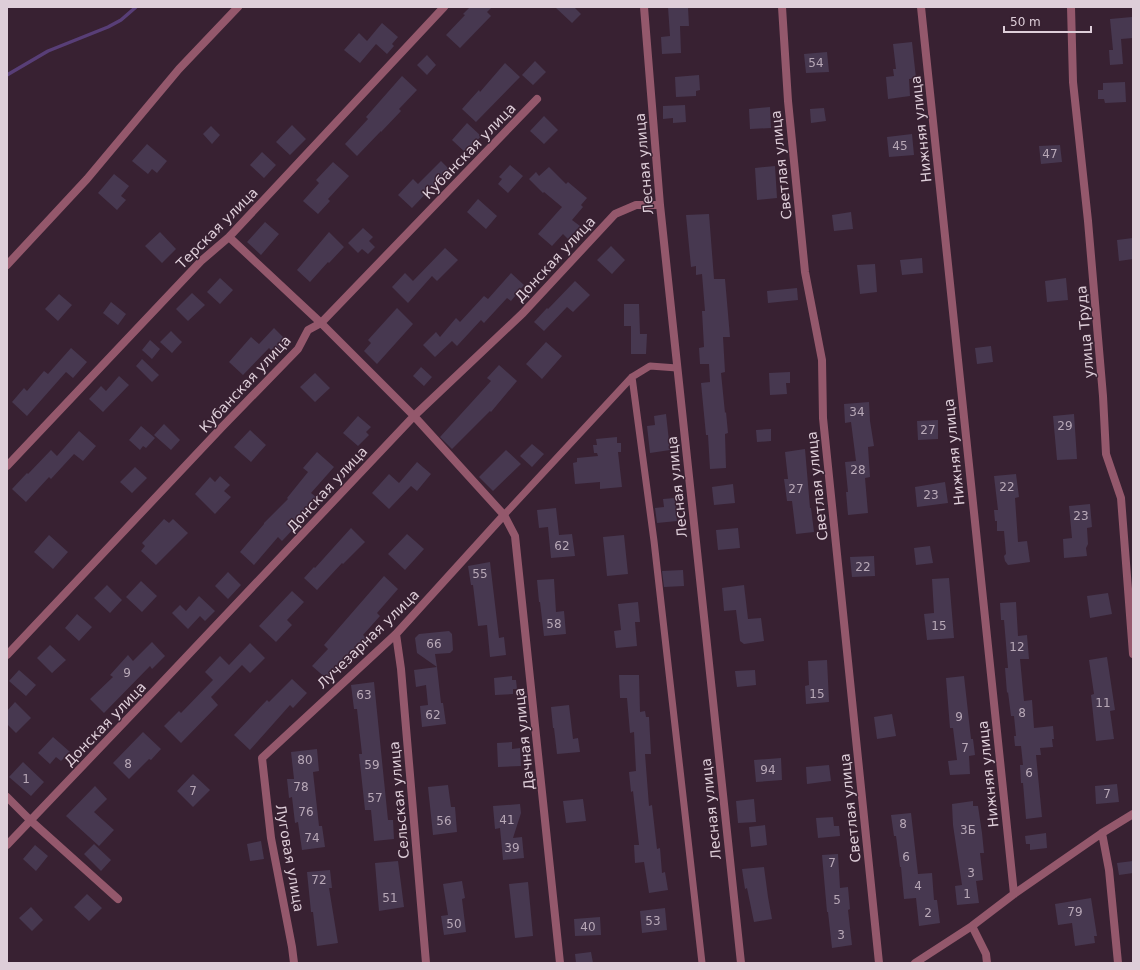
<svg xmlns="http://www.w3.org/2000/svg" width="1140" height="970" font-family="'DejaVu Sans',sans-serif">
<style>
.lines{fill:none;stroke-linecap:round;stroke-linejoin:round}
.stream{stroke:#583e77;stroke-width:3.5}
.building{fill:#473850}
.lane{stroke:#94586c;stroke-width:7}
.street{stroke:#94586c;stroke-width:8}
.labels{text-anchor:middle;stroke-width:3;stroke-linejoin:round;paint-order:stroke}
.number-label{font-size:12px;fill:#b8a8b7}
.street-label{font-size:14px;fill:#deced9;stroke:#382132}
</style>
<rect width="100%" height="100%" fill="#382132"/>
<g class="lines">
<path class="stream" d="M7,75L48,51L108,27L121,20L136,7"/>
</g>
<path class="building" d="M470,7H492L487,12L491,16L460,48L446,35L465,15L463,14Z
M555,7H574L581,14L572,23Z
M668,7H688L689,26H680L681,53L662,54L661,37L670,36Z
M1132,17L1133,38L1121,39L1123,64L1110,65L1109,50H1113L1110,19Z
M382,23L398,37L392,44L394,46L387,54L376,44L360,63L344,50L359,33L367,41Z
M912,42L916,78L909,79L910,96L888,99L886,77L894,76L893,69H896L893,44Z
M827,52L829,72L806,73L804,54Z
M427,55L436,65L427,75L417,65Z
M535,61L546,72L533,85L522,75Z
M505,63L520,77L476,122L462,109L479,90L480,92Z
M699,75L700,90L696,91V96L676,97L675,77Z
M402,76L417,90L399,109L401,111L381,132V131L357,156L345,144L368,119L366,117Z
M1125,82L1126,102L1105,103L1104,99H1098V90H1103V83Z
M685,105L686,122L673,123V118L663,119V106Z
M770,107L771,128L750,129L749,109Z
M824,108L826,121L811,123L810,109Z
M544,116L558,130L544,144L530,131Z
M467,123L481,136L466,153L452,140Z
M292,125L306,139L290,155L276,142Z
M211,126L220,135L212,144L203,134Z
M912,134L914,155L889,157L887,137Z
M147,144L167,161L157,173L152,169L148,174L132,161Z
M1060,145L1062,162L1041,164L1039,146Z
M262,152L276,165L264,178L250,165Z
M441,161L451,171L438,184L436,183L412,208L398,195L413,179L418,184Z
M333,162L349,176L328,199L330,201L318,214L303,201L319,183L316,180Z
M510,165L523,176L508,193L498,184L502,179L499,177Z
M775,166L777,198L757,200L755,168Z
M549,167L566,184L568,182L587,198L581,205L583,207L572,220L580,226L568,239L563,234L552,246L538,234L562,207L544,192L543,193L529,179L536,172L539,176Z
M114,174L129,186L121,196L126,200L117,210L98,193Z
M478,199L497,216L486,229L467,212Z
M851,212L853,229L834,231L832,215Z
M709,214L714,279H725L730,337H723L725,372L721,373L725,413L726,412L728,433L725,434L726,468L710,469L708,435H706L701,383L710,382L709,364H700L699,348L704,347L702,311H705L702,274L696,275V266L691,267L686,215Z
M265,222L279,234L261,255L247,242Z
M363,228L373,237L369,241L375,247L368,254L362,249L358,253L348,243Z
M160,232L176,249L162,263L145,246Z
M329,232L344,247L329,263L328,262L310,282L297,270Z
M1133,238V259L1119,261L1117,240Z
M611,246L625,260L612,274L597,260Z
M445,248L458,260L437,281L432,276L408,303L392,287L405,273L413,281Z
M922,258L923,273L902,275L900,260Z
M875,264L877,292L860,294L857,265Z
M511,273L524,285L511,301L507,298L484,323L481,320L457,346L452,341L435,357L423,345L436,332L440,337L456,318L460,322L484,296L488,299Z
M220,278L233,290L220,304L207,292Z
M1066,278L1068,300L1047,302L1045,281Z
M575,281L590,295L573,312L567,307L544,331L534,322L547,308L548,309Z
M797,288L798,300L768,303L767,291Z
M192,293L205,305L188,321L176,309Z
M59,294L72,305L58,321L45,309Z
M111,302L126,314L118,325L103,313Z
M624,304H639L640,334H647L646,354H631V326H624Z
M397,308L413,324L377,364L364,351L371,343L368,340Z
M274,328L288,342L276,355L269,348L243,375L229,362L251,337L259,344Z
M171,331L182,342L172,353L160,342Z
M150,340L160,349L152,359L142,350Z
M546,342L562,356L542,379L526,364Z
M991,346L993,362L977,364L975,348Z
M71,348L87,362L73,378L66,372L27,416L12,402L24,388L27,391L44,371L48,374Z
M142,359L159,375L152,382L136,366Z
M499,365L517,381L491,412L490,411L452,449L440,437L491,381L487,378Z
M421,367L432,377L424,386L413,376Z
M790,372V383H786L787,394L770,395L769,373Z
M315,373L330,388L315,402L300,387Z
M119,376L129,385L103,412L89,399L101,386L106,391Z
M869,402L870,421L874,446L868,447L870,477L865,478L868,513L848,515L846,492H848L845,462L856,461L851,422L845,423L844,404Z
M666,414L670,450L650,453L647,426L655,425L654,416Z
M1074,414L1077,459L1057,460L1053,416Z
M358,416L371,427L366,432L369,435L358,446L343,433Z
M938,420V439L918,440L917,421Z
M164,424L180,440L171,450L154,435Z
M141,426L155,438L146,448L143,446L140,450L129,440Z
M771,429V441L757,442L756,430Z
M250,430L266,445L251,462L234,447Z
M79,431L96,446L83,461L74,454L51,479L49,477L26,502L12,489L27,473L28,474L51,450L57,456Z
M617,437V443H621V452H618L622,487L600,489V482L575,484L573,463L577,462V458L598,456L597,453H594L593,445H597L596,439Z
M532,444L544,454L532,467L520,456Z
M805,449L810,508H811L814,532L796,534L792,501H787L784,479H788L785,452Z
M506,450L521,464L493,491L479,477Z
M317,452L334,467L311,493L316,497L294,522L297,525L282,541L278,537L254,565L240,552L264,524V523L288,499L287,498L308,472L303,468Z
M417,462L431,474L417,491L411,486L389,509L372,493L389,474L399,483Z
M135,467L147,478L132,493L120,482Z
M1016,474L1019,497L1015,498L1018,542L1027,541L1030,562L1008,565L1005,561L1004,556L1006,554L1004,531H997V521H995L994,510H998L994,476Z
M220,476L230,485L224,491L231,497L215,514L195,494L210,477L215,482Z
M945,482L948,503L917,507L915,487Z
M733,484L735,503L714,505L712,487Z
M675,498L677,521L657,523L655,508L664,507L663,499Z
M1090,504L1092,527L1087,528L1088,544L1086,548L1087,556L1064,558L1063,539L1072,538L1069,506Z
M556,508L559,535L572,534L575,556L551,558L548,527L539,528L537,510Z
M164,519L169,523L173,519L188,533L156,565L141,551L145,546L142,543Z
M351,528L365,542L343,564L342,563L317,590L304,578L314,567L315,568Z
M738,528L740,548L718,550L716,530Z
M407,534L424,549L405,570L388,554Z
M49,535L68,552L53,569L34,552Z
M624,535L628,574L607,576L603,537Z
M930,546L933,563L916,565L914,548Z
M874,556L875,576L852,577L850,557Z
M490,562L499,638L504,637L506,655L490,657L487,625L478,626L473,585H471L468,566Z
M683,570L684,586L664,587L662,571Z
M228,572L241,585L228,599L215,586Z
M384,576L398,589L377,613L380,616L363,635L367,638L345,664L343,662L327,679L312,666L328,649L324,645Z
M949,578L954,638L927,640L924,614L934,613L932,579Z
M554,579L556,612L564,611L566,634L544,636L540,602H539L537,580Z
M141,581L157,596L142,612L126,597Z
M107,585L122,600L110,613L94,598Z
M744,585L748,619L761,618L764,641L744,644L740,641L736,610L724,611L722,588Z
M292,591L304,602L287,620L292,625L276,642L259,626Z
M1108,593L1112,614L1090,618L1087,596Z
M199,596L215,611L205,621L200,616L188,629L172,613L180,605L186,611Z
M638,602L640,622H635L637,646L616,648L614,631L621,630L618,604Z
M1016,602L1018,636L1027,635L1029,659H1020L1024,701L1032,700L1034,728L1053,726L1054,739H1052L1053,747L1040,748L1041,755H1036L1042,817L1026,819L1023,783H1021L1020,765H1023L1021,746H1015L1014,736H1016L1014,716H1011L1008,692L1007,693L1005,668H1008L1004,620H1001L1000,603Z
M77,614L92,627L79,641L65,628Z
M449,631L452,634L453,650L450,653L435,654L437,667L417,653L415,638L419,634Z
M152,642L165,656L152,669L150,666L104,713L90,699L113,677L110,675L128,655L133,661Z
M250,643L265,658L250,673L242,665L211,697L218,705L181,743L164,726L179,711L181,713L213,680L205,672L220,656L229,665Z
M50,645L66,660L52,673L37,658Z
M1107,657L1115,710L1110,711L1114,739L1096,741L1091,695L1094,694L1089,660Z
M827,660L829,702L806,704L805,686L809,685L808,661Z
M437,667L441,703H443L446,724L422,727L420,706L428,705L426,685L416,687L414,670Z
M19,670L36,685L26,696L9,681Z
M755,670L756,685L737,687L735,671Z
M619,675H639L640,712L645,711L646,717H649L651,754H645L649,806L652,805L657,849L660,848L662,873L665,872L668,890L649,893L644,862L635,863L634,845H639L633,791L631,792L629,772L636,771L634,732L630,733L627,698H620Z
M512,676V680H516L517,689H513V694L495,695L494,678Z
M964,676L971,739H973L975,755L969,756L970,774L950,775L948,761L957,760L953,728H950L946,678Z
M292,679L307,693L293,708L290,705L250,750L234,735L267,700L269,702Z
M374,682L388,820H393L394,839L374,841L371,810H365L359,754H362L357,709H354L351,685Z
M15,702L31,718L16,733L7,724V711Z
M569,705L573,739L578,738L580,752L557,754L554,728H553L551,707Z
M892,714L896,736L877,739L874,717Z
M143,732L161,749L151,760L149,759L129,779L113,763Z
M53,737L70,752L61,761L56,757L50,764L38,753Z
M512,742V749L520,748L521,766L498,767L497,743Z
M317,749L319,771L313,772L319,826H322L325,847L302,850L298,822L295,823L292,797L289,798L287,779H294L291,752Z
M781,758L782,780L756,782L754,760Z
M23,762L44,782L31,796L9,777Z
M829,765L831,781L807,784L806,767Z
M193,774L210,790L193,807L177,791Z
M1117,784L1119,802L1096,804L1095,786Z
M448,785L451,807H455L457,832L433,835L428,787Z
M95,786L107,799L94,812L114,830L99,846L66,816Z
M583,799L586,821L566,823L563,801Z
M754,799L756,822L738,823L736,801Z
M973,801V806H978L982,833L984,853H980L983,880L976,881L979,903L957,905L955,886L962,885L953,825L952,804Z
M520,804L521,813L513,838L522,837L524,858L503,860L500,828L495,829L493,806Z
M911,813L918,874L932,873L934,900H937L940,923L919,926L916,898L904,899L901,867H900L896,836H894L891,815Z
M833,817L834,826H839L840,836L818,838L816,818Z
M765,825L767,845L751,847L749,827Z
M1046,833L1047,848L1030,850V844H1026L1025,836Z
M261,841L264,859L250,861L247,844Z
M94,844L111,860L101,871L84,854Z
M35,845L48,856L36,871L23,859Z
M838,854L840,888L848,887L850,909L848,910L852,945L832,948L828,912H827L822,855Z
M398,861L404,907L379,911L375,863Z
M1133,861V873L1119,875L1117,863Z
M764,867L768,897L772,919L754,922L747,888L745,889L742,869Z
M330,870L332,888H329L338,943L317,946L313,912H311L307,872Z
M462,881L465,898L462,899L466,932L444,935L441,916L448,915L443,884Z
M528,882L533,936L515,938L509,884Z
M87,894L102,908L89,921L74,907Z
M1091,898L1097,936H1094L1095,943L1075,946L1072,923L1058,925L1055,904Z
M31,907L43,920L32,931L19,918Z
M665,908L667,930L642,933L640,911Z
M600,917L601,935L575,936L574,919Z
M591,952L593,963H576L575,954Z"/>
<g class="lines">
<path class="lane" d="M632,377L654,541L702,963
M504,515L632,377L650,366L677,368"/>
<path class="street" d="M644,7L660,205L741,963
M782,7L788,101L805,272L822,360L823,418L879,963
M921,7L1014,894
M1071,7L1073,82L1088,221L1103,396L1106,454L1121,498L1133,654
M229,237L321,323L414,416L504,515L515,536L560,963
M7,265L87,179L179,69L238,7
M7,466L201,261L229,237L444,7
M396,634L401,669L426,963
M7,655L222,427L298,349L308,330L321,323L537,99
M7,797L30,820L118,899
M1102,833L1109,870L1118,963
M7,845L154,691L414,416L523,313L615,214L636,205H660
M972,926L986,954L987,963
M294,963L292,947L271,838L262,758L396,634L504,515
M915,963L972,926L1014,894L1102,833L1133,814"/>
</g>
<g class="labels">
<g class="number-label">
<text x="816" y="67">54</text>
<text x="900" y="150">45</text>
<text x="1050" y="158">47</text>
<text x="857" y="416">34</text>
<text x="1065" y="430">29</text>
<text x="928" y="434">27</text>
<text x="858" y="474">28</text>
<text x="1007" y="491">22</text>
<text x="796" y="493">27</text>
<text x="931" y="499">23</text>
<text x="1081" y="520">23</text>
<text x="562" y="550">62</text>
<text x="863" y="571">22</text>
<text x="480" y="578">55</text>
<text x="554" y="628">58</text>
<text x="939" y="630">15</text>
<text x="434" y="648">66</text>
<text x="1017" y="651">12</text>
<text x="127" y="677">9</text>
<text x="817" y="698">15</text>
<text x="364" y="699">63</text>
<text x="1103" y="707">11</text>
<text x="1022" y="717">8</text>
<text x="433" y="719">62</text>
<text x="959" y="721">9</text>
<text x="965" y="752">7</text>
<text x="305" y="764">80</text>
<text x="128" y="768">8</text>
<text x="372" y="769">59</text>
<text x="768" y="774">94</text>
<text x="1029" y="777">6</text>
<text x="26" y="783">1</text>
<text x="301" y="791">78</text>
<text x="193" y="795">7</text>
<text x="1107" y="798">7</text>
<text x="375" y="802">57</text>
<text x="306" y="816">76</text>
<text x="507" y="824">41</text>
<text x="444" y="825">56</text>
<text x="903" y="828">8</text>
<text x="968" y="834">3Б</text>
<text x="312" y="842">74</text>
<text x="512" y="852">39</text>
<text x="906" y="861">6</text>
<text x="832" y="867">7</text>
<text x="971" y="877">3</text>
<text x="319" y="884">72</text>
<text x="918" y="890">4</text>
<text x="967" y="898">1</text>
<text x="390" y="902">51</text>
<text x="837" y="904">5</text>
<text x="1075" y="916">79</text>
<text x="928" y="917">2</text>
<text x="653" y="925">53</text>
<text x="454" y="928">50</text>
<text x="588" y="931">40</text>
<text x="841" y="939">3</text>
</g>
<g class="street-label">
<text transform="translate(921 129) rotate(-96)" y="5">Нижняя улица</text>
<text transform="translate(469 151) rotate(-46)" y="5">Кубанская улица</text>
<text transform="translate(644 164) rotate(-95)" y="5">Лесная улица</text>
<text transform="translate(781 165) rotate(-96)" y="5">Светлая улица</text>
<text transform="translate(217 228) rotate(-45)" y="5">Терская улица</text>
<text transform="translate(555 259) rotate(-47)" y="5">Донская улица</text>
<text transform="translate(1085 332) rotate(-95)" y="5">улица Труда</text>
<text transform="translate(245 384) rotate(-47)" y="5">Кубанская улица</text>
<text transform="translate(954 452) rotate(-96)" y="5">Нижняя улица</text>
<text transform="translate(817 486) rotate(-96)" y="5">Светлая улица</text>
<text transform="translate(677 487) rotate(-96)" y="5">Лесная улица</text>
<text transform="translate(327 489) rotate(-47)" y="5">Донская улица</text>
<text transform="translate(368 639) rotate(-44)" y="5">Лучезарная улица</text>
<text transform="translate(105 724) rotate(-46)" y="5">Донская улица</text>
<text transform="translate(524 739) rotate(-96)" y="5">Дачная улица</text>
<text transform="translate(988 774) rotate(-96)" y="5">Нижняя улица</text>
<text transform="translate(399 800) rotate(-95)" y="5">Сельская улица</text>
<text transform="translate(850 808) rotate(-96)" y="5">Светлая улица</text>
<text transform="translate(711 809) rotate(-96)" y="5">Лесная улица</text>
<text transform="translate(290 858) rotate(80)" y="5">Луговая улица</text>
</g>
</g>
<rect width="1140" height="970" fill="none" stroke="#deced9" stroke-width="16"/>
<path d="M1004 26v6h87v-6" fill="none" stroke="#deced9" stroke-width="2"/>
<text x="1010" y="26" font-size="12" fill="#deced9" stroke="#382132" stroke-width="3" paint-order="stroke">50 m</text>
</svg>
